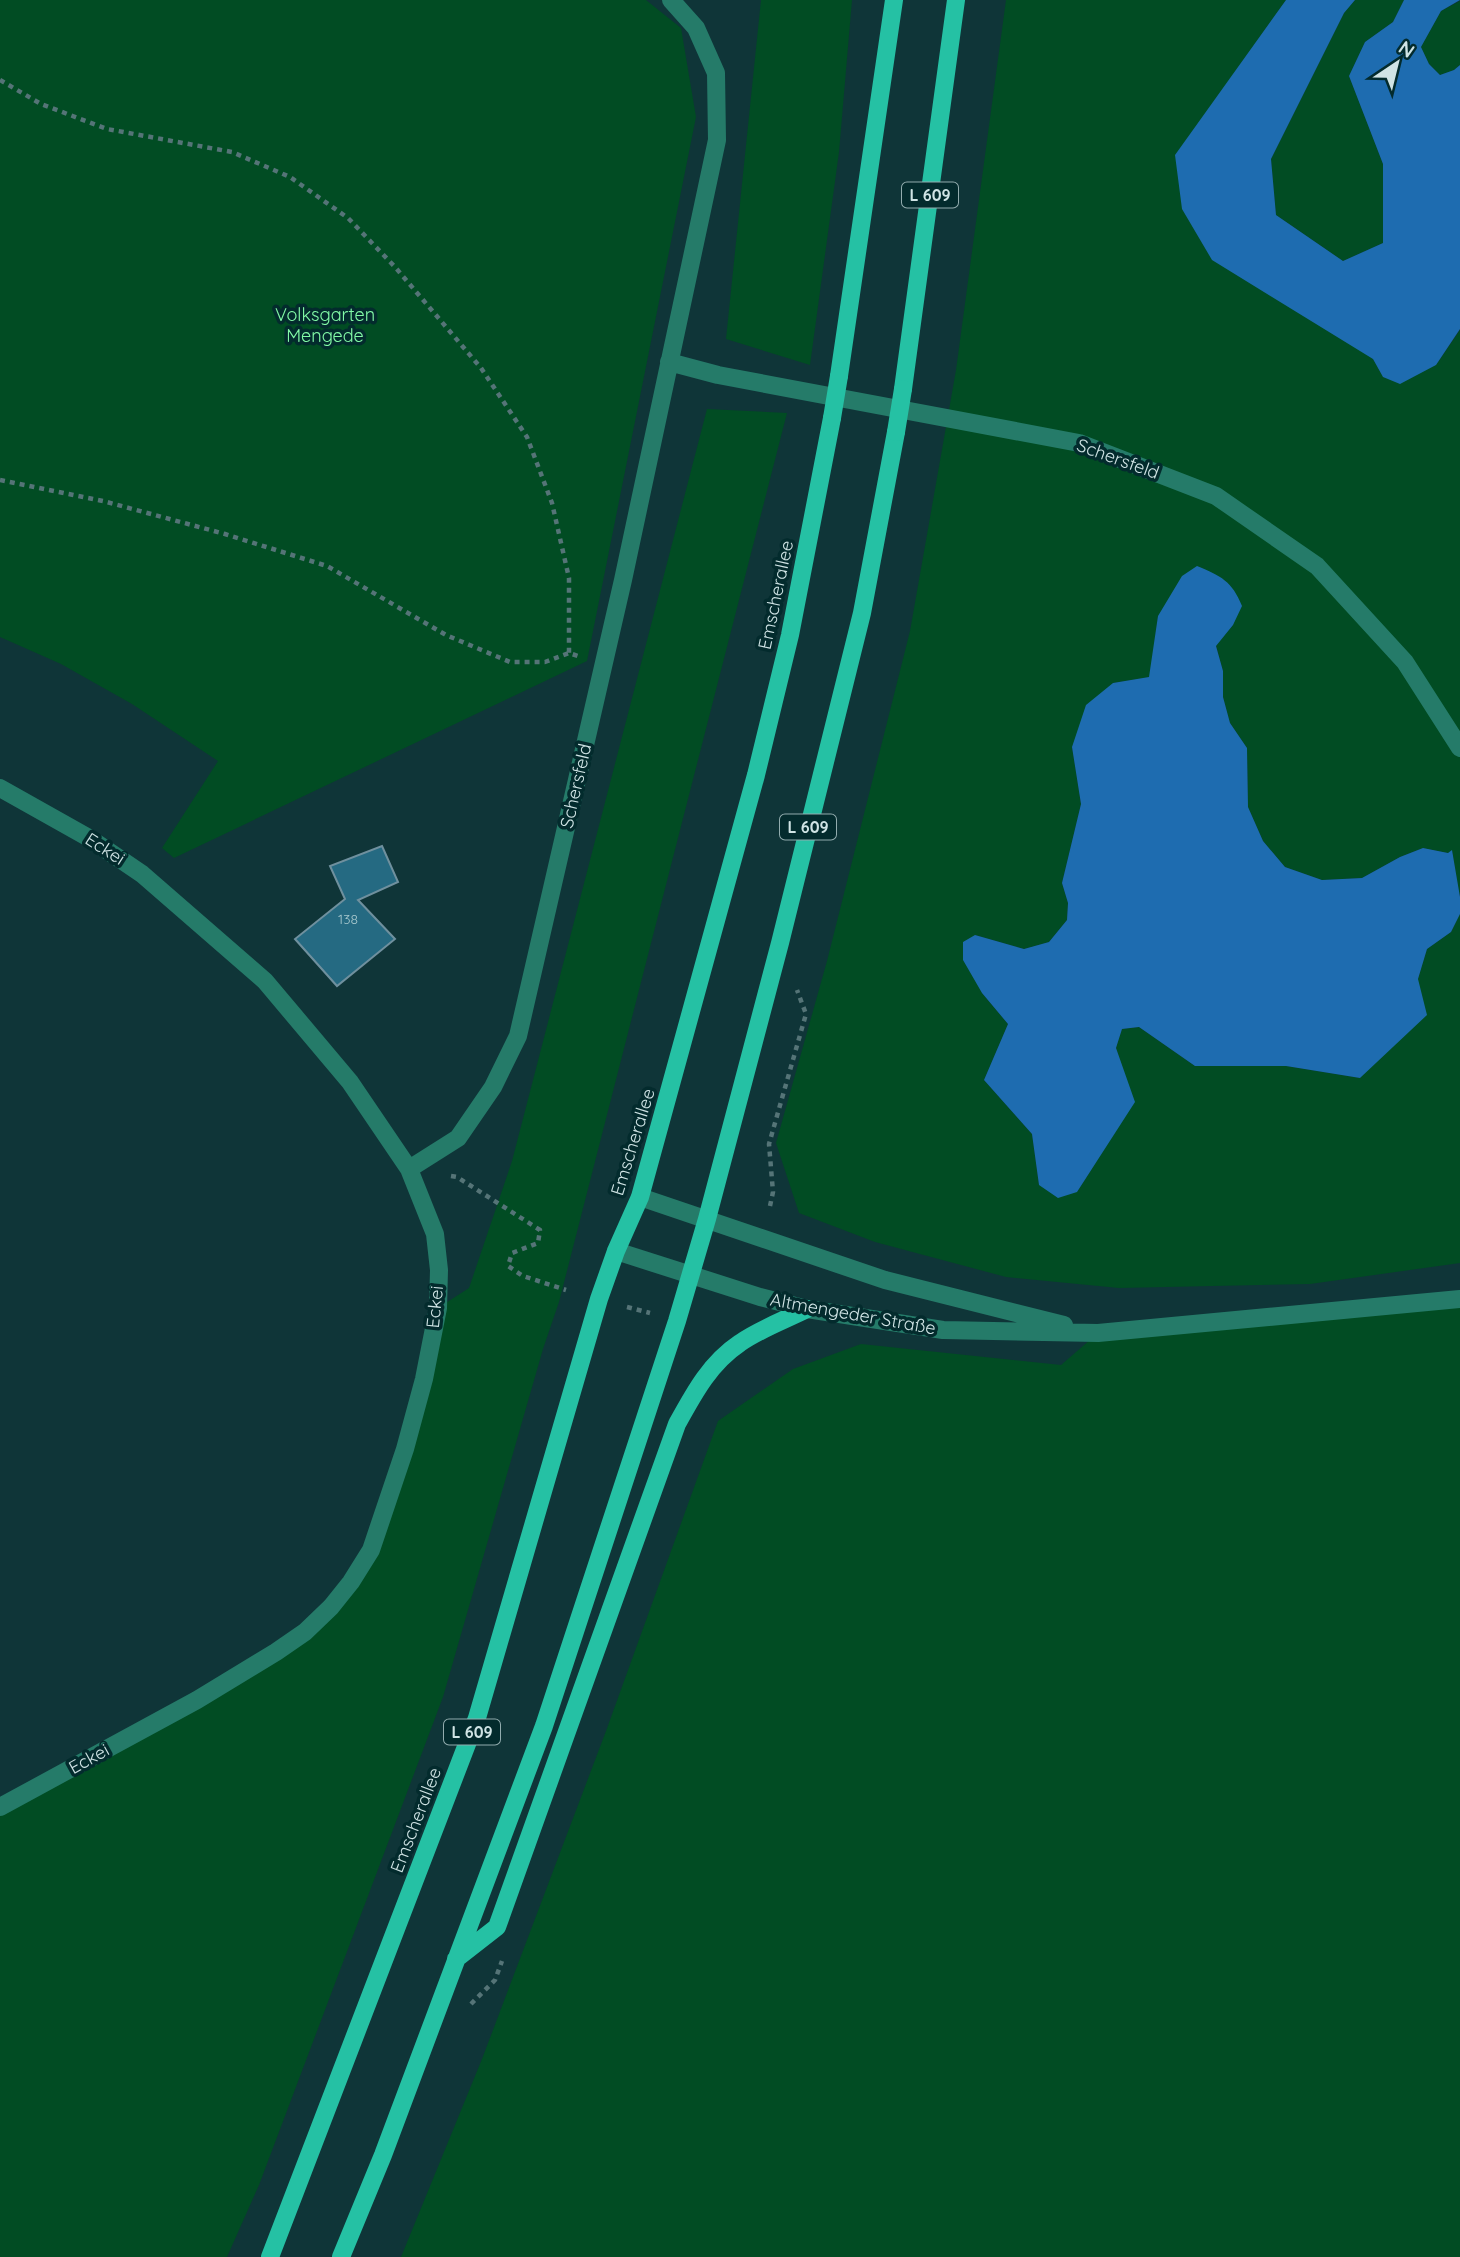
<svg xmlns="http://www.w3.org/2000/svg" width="1460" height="2257" font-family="Quicksand,sans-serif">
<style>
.green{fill:#014c23}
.water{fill:#1e6cb0}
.building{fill:#256a82;stroke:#6f909e;stroke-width:2}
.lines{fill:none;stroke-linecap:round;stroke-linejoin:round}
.path{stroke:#557477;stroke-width:4.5;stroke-dasharray:5 5;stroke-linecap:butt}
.minor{stroke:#257b69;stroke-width:18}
.major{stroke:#25c1a4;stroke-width:18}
.major-bridge{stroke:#25c1a4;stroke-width:18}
.labels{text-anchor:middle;stroke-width:7;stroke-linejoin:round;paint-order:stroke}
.number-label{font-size:14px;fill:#a5c6cc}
.shield{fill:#032b2d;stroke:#92acae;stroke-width:2}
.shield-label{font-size:16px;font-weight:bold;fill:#d0e4e5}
.park-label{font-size:18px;fill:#83fba7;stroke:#032b2d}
.street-label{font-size:18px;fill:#d0e4e5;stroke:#032b2d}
</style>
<rect width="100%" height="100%" fill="#0f3538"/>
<path class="green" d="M0,0H646L681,28L696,117L587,661L174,858L162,848L218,761L132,704L61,664L0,637Z
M761,0H852L839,152L810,365L726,339Z
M1006,0H1286L1176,155L1373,359L1384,378L1436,365L1460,330V897L1452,851L1448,853L1423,848L1400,857L1362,878L1322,880L1285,867L1263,841L1248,807L1247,748L1230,723L1223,697V671L1216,645L1233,625L1158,616L1150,677L1113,683L1072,747L1081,804L1062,883L1068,903L1067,920L1049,942L1024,949L975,935L982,993L1008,1024L984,1080L1032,1134L1039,1185L1077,1192L1134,1102L1116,1048L1122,1029L1139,1027L1195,1066H1286L1360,1078L1418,979L1427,949L1451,932L1460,914V1263L1310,1284L1119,1288L1006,1277L875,1242L799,1213L776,1143L827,961L910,631L956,370Z
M1355,0H1404L1393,22L1365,42L1349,76L1383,164V243L1343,261L1276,215L1271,159L1344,13Z
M1460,1V65L1454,70L1440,75L1429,64L1421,47L1441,11Z
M707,409L787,413L559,1302L543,1349L443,1697L259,2185L227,2257H0V1807L305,1632L371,1550L438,1308L469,1288L512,1161Z
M1460,1299V2257H401L482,2059L606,1731L718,1421L793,1369L861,1344L1061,1365L1098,1333Z"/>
<path class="water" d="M1286,0H1355L1344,13L1271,159L1276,215L1343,261L1383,243V164L1349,76L1365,42L1393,22L1404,0H1460L1441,11L1421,47L1429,64L1440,75L1454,70L1460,65V329L1436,365L1400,384L1383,377L1373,359L1212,260L1182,209L1175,155Z
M1197,566C1221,576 1232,581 1242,606L1233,625L1216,646L1223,671V697L1230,723L1247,748L1248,807L1263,841L1285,867L1322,880L1362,878L1400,857L1423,848L1448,853L1452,850L1460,897V914L1451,932L1427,949L1418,979L1427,1015L1360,1078L1286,1066H1195L1139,1027L1122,1029L1116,1048L1135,1102L1077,1192L1058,1198L1039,1185L1032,1134L984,1080L1008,1024L982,993L963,960V942L975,935L1024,949L1049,942L1067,920L1068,903L1062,883L1081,804L1072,747L1086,705L1113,683L1149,677L1158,616L1182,576Z"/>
<path class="building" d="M382,846L398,882L358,900L395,939L337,986L295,939L345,899L330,866Z"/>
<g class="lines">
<path class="path" d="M0,80L41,104L107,129L232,152L290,177L348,218L395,267L481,368L527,437L552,503L569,578V653
M0,480L103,501L225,534L327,566L446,635L510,662H545L569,653L578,656
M451,1176L457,1177L540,1230L538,1243L512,1253L508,1266L523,1276L566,1290
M770,1206L773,1192L769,1144L806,1014L797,990
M627,1307L650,1313
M471,2004L495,1980L502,1961"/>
<path class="minor" d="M669,362L718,375L1079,443L1216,496L1317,566L1405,662L1460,748
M0,788L89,838L142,874L265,981L350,1082L409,1169L435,1234L439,1270L438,1308L424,1379L405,1449L371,1550L351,1582L331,1607L305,1632L276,1652L197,1700L0,1807
M409,1169L458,1138L493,1087L518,1036L623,580L717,140L716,73L696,28L671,0
M640,1197L885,1280L1064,1325
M616,1251L760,1297L807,1309L943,1330L1098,1333L1460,1299"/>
<path class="major" d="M839,376L894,0
M903,389L956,0
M456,1959L497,1927L677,1424C694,1393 710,1363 740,1343C760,1329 785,1320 807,1309
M270,2257L477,1718L599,1299L616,1251L640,1197L756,775L790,635L832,418
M341,2257L383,2155L544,1726L677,1321L707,1219L780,943L862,613L896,432"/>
<path class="major-bridge" d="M832,418L839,376
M896,432L903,389"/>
</g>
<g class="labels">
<g class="number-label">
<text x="348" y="924">138</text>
</g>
<g class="shield">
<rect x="902" y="182.5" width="56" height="25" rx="5"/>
<rect x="780" y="814.5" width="56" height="25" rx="5"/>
<rect x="444" y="1719.5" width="56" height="25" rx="5"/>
</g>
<g class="shield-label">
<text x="930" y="201">L 609</text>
<text x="808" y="833">L 609</text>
<text x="472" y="1738">L 609</text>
</g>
<g class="park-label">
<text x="325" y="321">Volksgarten<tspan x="325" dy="21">Mengede</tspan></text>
</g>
<g class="street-label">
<text transform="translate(1118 459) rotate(20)" y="6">Schersfeld</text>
<text transform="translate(776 595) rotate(-78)" y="6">Emscherallee</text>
<text transform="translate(576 786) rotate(-77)" y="6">Schersfeld</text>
<text transform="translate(105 849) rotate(33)" y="6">Eckei</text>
<text transform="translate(633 1142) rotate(-73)" y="6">Emscherallee</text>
<text transform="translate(435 1307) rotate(-84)" y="6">Eckei</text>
<text transform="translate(853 1314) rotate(10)" y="6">Altmengeder Straße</text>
<text transform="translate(89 1759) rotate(-29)" y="6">Eckei</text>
<text transform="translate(416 1820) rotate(-69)" y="6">Emscherallee</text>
</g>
</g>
<g transform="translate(1397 63) rotate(35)" stroke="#032b2d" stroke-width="5" paint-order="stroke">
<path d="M0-5L12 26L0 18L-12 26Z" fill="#d0e4e5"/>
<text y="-10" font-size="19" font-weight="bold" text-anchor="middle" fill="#d0e4e5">N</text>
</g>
</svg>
